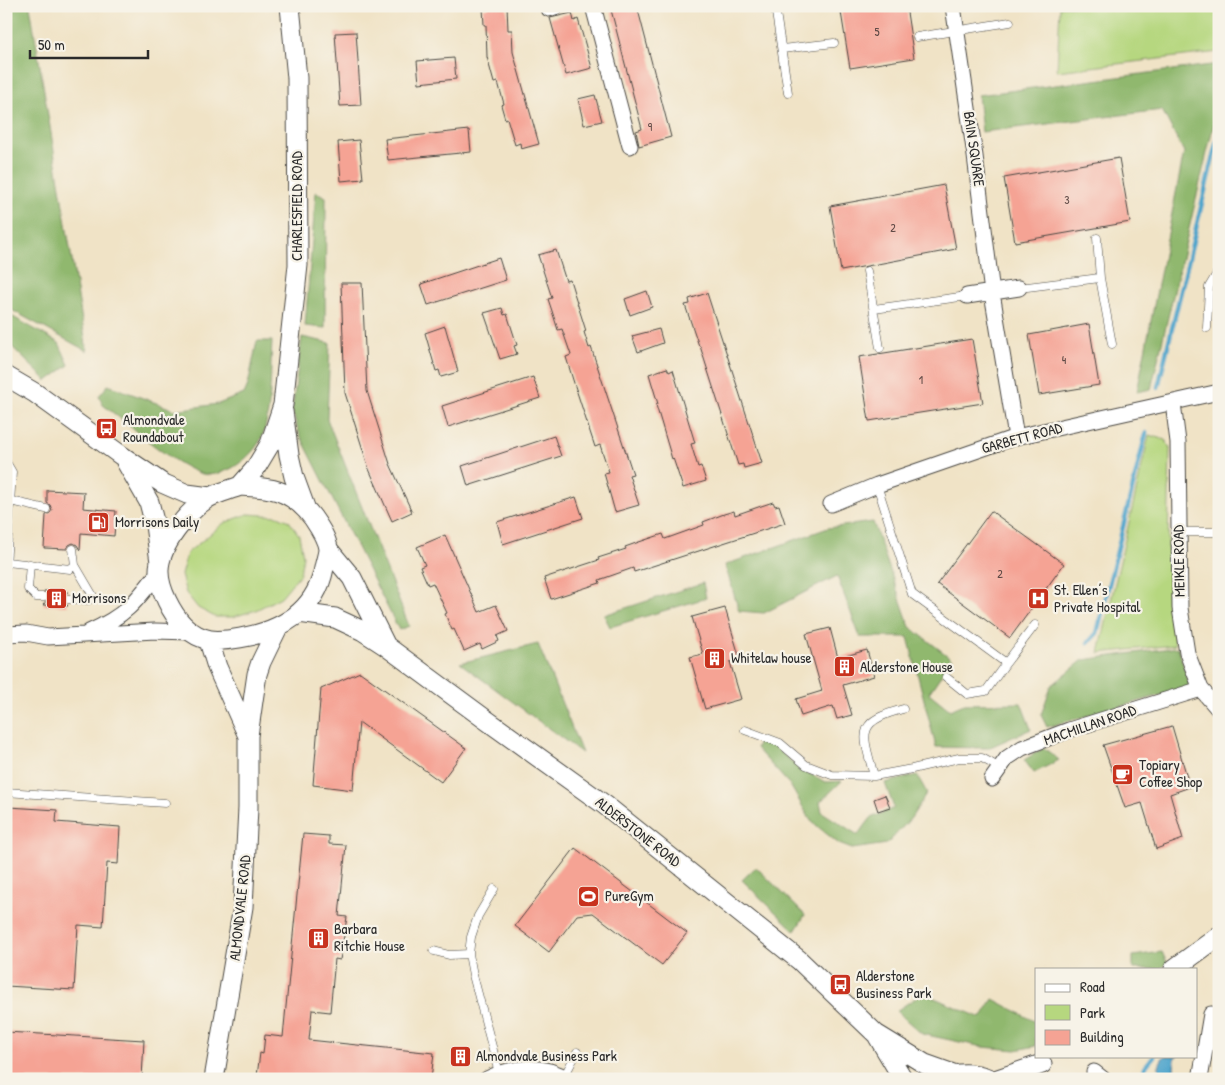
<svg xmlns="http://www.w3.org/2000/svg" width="1225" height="1085" font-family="'Patrick Hand',sans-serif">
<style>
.green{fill:#b6d77f;stroke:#708155}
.forest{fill:#90b86e;stroke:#5e724c}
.water{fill:#50a5cc;stroke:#3e687c}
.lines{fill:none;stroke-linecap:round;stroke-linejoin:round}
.stream{stroke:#50a5cc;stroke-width:4.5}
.building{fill:#f5a394}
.service-casing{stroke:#494742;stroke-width:9}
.minor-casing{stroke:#494742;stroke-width:17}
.tertiary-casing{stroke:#494742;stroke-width:21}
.service{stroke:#fff;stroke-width:8}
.minor{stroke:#fff;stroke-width:15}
.tertiary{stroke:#fff;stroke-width:19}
.labels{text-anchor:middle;stroke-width:4.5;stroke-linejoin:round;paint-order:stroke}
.number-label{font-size:12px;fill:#5e4945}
.street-label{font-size:15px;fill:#2b2b2b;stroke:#f7f3e8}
.poi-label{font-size:15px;fill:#2b2b2b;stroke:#f7f3e8;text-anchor:start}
</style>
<rect width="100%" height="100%" fill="#f7f3e8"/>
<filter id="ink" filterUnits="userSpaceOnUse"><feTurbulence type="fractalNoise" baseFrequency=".02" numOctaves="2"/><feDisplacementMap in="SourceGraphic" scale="10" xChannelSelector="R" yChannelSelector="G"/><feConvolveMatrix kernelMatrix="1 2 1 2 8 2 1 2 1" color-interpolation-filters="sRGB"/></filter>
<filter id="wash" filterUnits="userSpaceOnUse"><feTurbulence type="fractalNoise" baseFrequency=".0096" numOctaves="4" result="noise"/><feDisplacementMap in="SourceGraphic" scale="20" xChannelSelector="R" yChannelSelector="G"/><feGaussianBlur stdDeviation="1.12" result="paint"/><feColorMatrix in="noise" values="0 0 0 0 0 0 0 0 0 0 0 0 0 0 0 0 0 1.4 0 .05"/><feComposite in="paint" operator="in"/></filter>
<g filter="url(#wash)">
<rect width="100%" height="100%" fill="#f0e3c6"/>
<path class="green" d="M1060,6H1219V52L1057,71Z
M1149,435L1165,440L1170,448L1168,547L1175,645L1099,653Z
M248,514L278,516L289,521L299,535L303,556L300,574L281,597L256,610L233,617H215L198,608L186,593L181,575L187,553L224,523Z"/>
<path class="forest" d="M6,6H30L87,351L6,307Z
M1219,64V102L1151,389L1137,392L1184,152L1162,110L982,132L978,95Z
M316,192L326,197L325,328L305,326Z
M6,313L59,343L69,365L47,381L6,341Z
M302,337L330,343L327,419L409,626L399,630L300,435L292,411Z
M257,341H272C270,370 272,403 264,432C259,447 245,461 232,468C222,473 210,477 199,473C168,461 131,426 103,405L99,396L108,385L175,410L218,404L244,394L248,385Z
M873,522L910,627L952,659L929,693L950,710L964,704L1021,703L1031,729L988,748L936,747L908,637H860L837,576L764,613L739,611L725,565L828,528Z
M703,583L706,598L610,627L604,615Z
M538,644L582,753L460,663Z
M1178,647L1190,687L1047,727L1041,715L1051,686L1083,660Z
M760,740L775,747L800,769L826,782L842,781L820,802L822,812L858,835L871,818L894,808L885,783L917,775L927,793L911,818L887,844L852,849L839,844L811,821L790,785L756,748Z
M1044,748L1059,760L1034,773L1024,760Z
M756,867L805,915L795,931L742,880Z
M1162,952L1167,963L1160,969H1133V956Z
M923,993L981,1018L993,999L1036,1022V1046L1016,1050L983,1047L922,1034L896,1011Z"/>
<path class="water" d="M1164,1056H1177C1172,1063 1176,1071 1173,1079H1161C1157,1069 1158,1065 1164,1056Z"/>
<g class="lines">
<path class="stream" d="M1158,387L1219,132
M1088,643L1097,633L1146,433
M1145,1079L1143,1076L1145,1067L1154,1056"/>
</g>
<g id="blocks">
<path class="building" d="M488,6H507L508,30H512L513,52L539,144L521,149L520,143L515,145L507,118L505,119L501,105L504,104L498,82L494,83L487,57L486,25H484L483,8H488Z
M610,6H637L671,137L639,146L636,131L642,129Z
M840,6H906L914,58L850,68Z
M572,13L574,21L578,19L592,68L566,75L550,18Z
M356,32L361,105L340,106L335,33Z
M454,58L456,79L419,83L417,61Z
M595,95L602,121L584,125L578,99Z
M469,130L471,152L388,160L385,139Z
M359,140L363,179L341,181L338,142Z
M1119,158L1130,222L1015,242L1004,178Z
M944,185L956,249L841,271L830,206Z
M556,250L566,281L570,280L586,331L584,332L589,348L591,347L633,474L629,475L639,505L615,512L604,473L609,472L600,445L595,447L573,380L566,357L571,355L562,329L558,330L552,311L548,299L552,298L538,255Z
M499,258L506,280L428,305L421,284Z
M341,283H362L367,391L390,464L412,512L392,521L369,469L345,393Z
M647,291L652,307L630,315L625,299Z
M707,293L762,463L744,468L743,464L738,465L700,346H699L685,305L690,304L689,299Z
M502,308L504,315L507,314L517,345L514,346L517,354L500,359L484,313Z
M1089,324L1099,385L1039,395L1029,335Z
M445,326L458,372L441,377L439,370L436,371L425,333Z
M659,329L663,343L638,352L632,336Z
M972,339L983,403L869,421L859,357Z
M667,368L669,372L673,370L695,443L691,444L698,467L701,466L706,481L683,488L673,458L672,459L656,405L658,404L649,374Z
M533,377L540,398L448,427L442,406Z
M554,436L561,456L468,486L462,466Z
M47,490L84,492L83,508L116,511L114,536L81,533L80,550L77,545L73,543L69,545L67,549L44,548L46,515L50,513L52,510L50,505L47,503Z
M576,497L583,518L503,544L497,522Z
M773,502L775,506L779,505L785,523L634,572L633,568L599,580L600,583L551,599L544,578L599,560L598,558L626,549L625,547L639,542L663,534L665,539L704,525L703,522L724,514L734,511L735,515Z
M991,511L1064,564L1010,638L937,584Z
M445,535L479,612L496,605L508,631L497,636L499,641L482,649L480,644L464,651L454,629L452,630L445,614L447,613L433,583L428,585L420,567L425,565L417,547Z
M44,591L68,592L64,596L62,599L68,606L43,605L50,597L49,594Z
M725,608L740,659L730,662L741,699L705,709L690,657L703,654L692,617Z
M830,628L838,658L867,650L874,676L843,685L852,715L837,719L833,706L801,716L796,699L822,691L806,634Z
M360,672L466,748L441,782L359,722L353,790L313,785L321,689Z
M1172,726L1190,787L1170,794L1183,839L1156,849L1142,803L1125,808L1103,745Z
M885,795L890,807L878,811L874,799Z
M9,807L57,810L56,822L120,827L118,864L107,863L103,927L78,925L74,990L6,986V820H8Z
M303,834L329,836V844L346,845L339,916L347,917L340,960L335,959L330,1012L312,1010L309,1040L434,1053L431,1079H283L257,1076L260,1053L263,1054L265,1035L283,1037Z
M575,848L687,933L662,965L593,913L577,915L549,952L515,926Z
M6,1032L144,1040L142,1079H6Z"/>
</g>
</g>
<g filter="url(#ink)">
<use href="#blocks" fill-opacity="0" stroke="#494742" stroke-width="1"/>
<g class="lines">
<defs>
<path id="service" d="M775,6L788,93
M917,37L1010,22
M782,49L834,43
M1097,238L1100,278L1112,344
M867,271L880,348
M1019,288L1100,278
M874,309L967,296
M1207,328L1209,287L1219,270
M6,462L12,472L6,566
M877,485L912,594L1006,663L1035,625
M11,501L46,509
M1178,532H1219
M7,562L70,569L75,565L73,549
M30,564L28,589L36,597H44
M68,599L89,600L92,594L75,565
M946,677L967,694L986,691L1006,663
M745,730L780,743L806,765L832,775L874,776L912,769L959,758H982L1000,768
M874,776C863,734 854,722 903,709
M6,792L165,803
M494,889L478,916L471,937L469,954L473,975L499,1073
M434,951L449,955L469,954
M564,1077L577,1052"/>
<path id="minor" d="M593,6L630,146
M953,6L975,156L992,293L1016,437
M549,9L558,6
M967,296L1019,288
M1173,403L1178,442L1180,608L1187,653L1201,689L1219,710
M831,504L877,485L1016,437L1219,392
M89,632C125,616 135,603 158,573
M6,634L26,633L48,637L155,631L191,632
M992,779L1007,758L1022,748L1069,730L1201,689
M1094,1072L1103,1079
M487,1079C510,1067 544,1063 567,1079
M1200,1079L1211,1014"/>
<path id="tertiary" d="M6,376L35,393L122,456L162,483L187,494L210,497
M283,411L289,455L294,477L305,507
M126,462L149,502L155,525L160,562
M240,486C253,487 266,487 278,491C293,496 304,506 313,518C319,527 327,538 328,549C328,554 325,562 324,568C316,611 281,631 240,638C217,642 202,643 184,626C172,614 159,589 159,572C158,547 188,511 208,498C217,493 230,490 240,486Z
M240,486L255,469L270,444L283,405L298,265L297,78L290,6
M328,549L352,578L386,646
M299,613L335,618L363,631L386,646L485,719L605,805L799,960L876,1034L925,1064L953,1074
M209,641L217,667L248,736
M1174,969L1219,936
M878,1037L903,1079
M943,1078C960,1072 974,1072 990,1079
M214,1079L243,907L248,808V736L253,701L257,674L261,662L278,627
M998,1079L1042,1064"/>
</defs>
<use href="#service" class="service-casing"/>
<use href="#minor" class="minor-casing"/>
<use href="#tertiary" class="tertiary-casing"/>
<use href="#service" class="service"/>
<use href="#minor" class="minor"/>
<use href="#tertiary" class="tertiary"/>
</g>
</g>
<defs>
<symbol id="bus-square" viewBox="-11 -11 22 22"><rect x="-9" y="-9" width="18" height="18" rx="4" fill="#c8321e" stroke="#f7f3e8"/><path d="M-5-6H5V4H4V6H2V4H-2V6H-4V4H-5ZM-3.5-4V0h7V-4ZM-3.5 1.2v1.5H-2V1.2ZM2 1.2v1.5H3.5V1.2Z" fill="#fff"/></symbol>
<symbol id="fuel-square" viewBox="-11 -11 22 22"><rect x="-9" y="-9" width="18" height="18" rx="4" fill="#c8321e" stroke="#f7f3e8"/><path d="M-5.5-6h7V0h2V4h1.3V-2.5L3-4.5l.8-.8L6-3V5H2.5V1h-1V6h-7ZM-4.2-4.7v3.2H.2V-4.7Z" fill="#fff"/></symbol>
<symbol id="building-square" viewBox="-11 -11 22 22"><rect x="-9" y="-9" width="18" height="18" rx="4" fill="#c8321e" stroke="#f7f3e8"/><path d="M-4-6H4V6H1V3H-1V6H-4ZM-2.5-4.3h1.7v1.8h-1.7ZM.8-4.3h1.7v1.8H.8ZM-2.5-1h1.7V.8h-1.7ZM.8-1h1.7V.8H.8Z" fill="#fff"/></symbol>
<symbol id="hospital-square" viewBox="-11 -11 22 22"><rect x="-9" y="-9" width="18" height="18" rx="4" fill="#c8321e" stroke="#f7f3e8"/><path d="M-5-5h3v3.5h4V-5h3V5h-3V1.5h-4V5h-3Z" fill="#fff"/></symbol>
<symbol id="cafe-square" viewBox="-11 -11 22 22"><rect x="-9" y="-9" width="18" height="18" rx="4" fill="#c8321e" stroke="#f7f3e8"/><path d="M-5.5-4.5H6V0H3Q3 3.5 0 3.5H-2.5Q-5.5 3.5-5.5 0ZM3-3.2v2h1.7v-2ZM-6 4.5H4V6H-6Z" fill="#fff"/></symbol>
<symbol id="stadium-square" viewBox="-11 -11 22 22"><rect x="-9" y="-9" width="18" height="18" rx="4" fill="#c8321e" stroke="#f7f3e8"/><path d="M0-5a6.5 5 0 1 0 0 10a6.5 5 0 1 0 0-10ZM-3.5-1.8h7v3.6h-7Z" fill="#fff"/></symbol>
</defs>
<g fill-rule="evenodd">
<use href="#bus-square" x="94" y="416" width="25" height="25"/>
<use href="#fuel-square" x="86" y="510" width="25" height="25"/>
<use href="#building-square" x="44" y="586" width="25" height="25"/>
<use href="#hospital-square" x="1026" y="586" width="25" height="25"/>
<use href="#building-square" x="702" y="646" width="25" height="25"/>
<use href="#building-square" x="832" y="654" width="25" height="25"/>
<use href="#cafe-square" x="1110" y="762" width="25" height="25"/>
<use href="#stadium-square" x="576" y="884" width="25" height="25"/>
<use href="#building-square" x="306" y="926" width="25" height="25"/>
<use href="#bus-square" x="828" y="972" width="25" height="25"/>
<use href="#building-square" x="448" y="1044" width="25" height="25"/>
</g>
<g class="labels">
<g class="number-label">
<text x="877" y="36">5</text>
<text x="650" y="131">9</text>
<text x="1067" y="204">3</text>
<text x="893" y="232">2</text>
<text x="1064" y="364">4</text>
<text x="921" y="384">1</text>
<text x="1000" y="578">2</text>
</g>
<g class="street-label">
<text transform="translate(974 149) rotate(82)" y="5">BAIN SQUARE</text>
<text transform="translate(297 206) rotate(-90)" y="5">CHARLESFIELD ROAD</text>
<text transform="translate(1022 438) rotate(-15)" y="5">GARBETT ROAD</text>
<text transform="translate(1179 561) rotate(-91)" y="5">MEIKLE ROAD</text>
<text transform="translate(1090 725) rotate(-19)" y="5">MACMILLAN ROAD</text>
<text transform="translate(638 832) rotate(38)" y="5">ALDERSTONE ROAD</text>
<text transform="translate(240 908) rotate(-84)" y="5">ALMONDVALE ROAD</text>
</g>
<g class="poi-label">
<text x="123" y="425">Almondvale<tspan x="123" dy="17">Roundabout</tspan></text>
<text x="115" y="527">Morrisons Daily</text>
<text x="1054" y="595">St. Ellen’s<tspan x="1054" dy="17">Private Hospital</tspan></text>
<text x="72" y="603">Morrisons</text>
<text x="731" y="663">Whitelaw house</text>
<text x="860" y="672">Alderstone House</text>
<text x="1139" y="770">Topiary<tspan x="1139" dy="17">Coffee Shop</tspan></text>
<text x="605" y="901">PureGym</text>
<text x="334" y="934">Barbara<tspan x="334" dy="17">Ritchie House</tspan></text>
<text x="856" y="981">Alderstone<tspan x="856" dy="17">Business Park</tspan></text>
<text x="476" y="1061">Almondvale Business Park</text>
</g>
</g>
<rect width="1225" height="1085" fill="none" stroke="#f7f3e8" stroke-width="25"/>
<rect x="1035" y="968" width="162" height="90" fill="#f7f3e8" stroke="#a5a39c"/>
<rect x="1045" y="984" width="25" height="8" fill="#ffffff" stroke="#a5a39c"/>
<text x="1080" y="992" font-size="15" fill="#2b2b2b">Road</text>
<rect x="1045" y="1005" width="25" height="15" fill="#b6d77f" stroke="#a5a39c"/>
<text x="1080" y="1018" font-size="15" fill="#2b2b2b">Park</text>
<rect x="1045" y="1030" width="25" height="15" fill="#f5a394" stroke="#a5a39c"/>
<text x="1080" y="1042" font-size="15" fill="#2b2b2b">Building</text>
<path d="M30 50v8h118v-8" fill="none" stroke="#2b2b2b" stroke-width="2.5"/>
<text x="38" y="50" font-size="15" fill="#2b2b2b" stroke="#f7f3e8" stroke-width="4" paint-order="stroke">50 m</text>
</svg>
